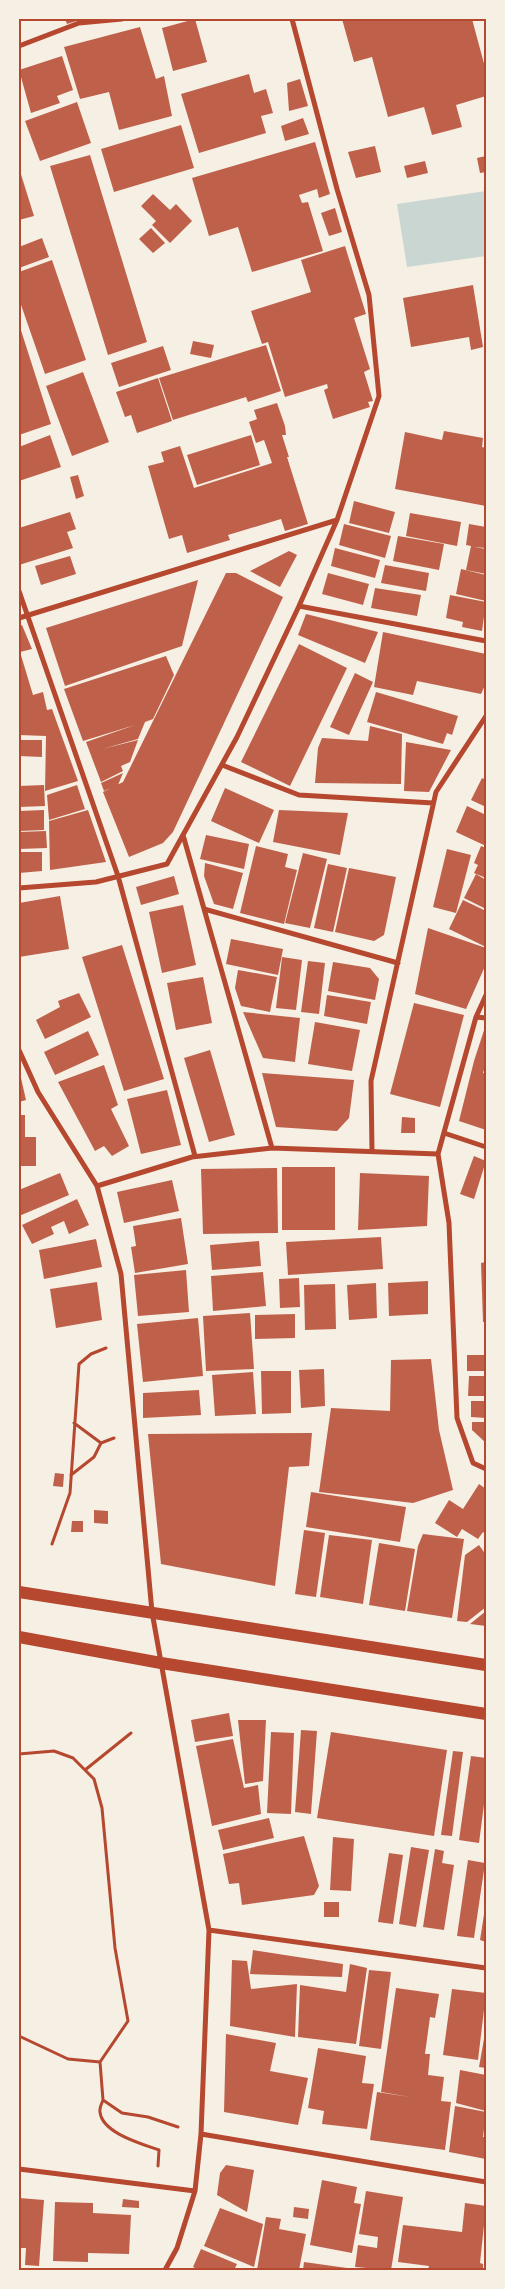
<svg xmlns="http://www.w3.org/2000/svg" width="505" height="2289" font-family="'DM Sans',sans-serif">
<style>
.water{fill:#c9d6d2}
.building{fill:#bf614a}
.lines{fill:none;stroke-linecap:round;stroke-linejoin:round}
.path{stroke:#b5482f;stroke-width:3}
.minor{stroke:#b5482f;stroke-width:5}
.primary{stroke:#b5482f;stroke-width:12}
.neatline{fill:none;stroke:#b5482f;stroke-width:2}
</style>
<rect width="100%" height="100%" fill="#f6efe4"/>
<path class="water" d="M486,191V256L407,267L397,204Z"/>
<path class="building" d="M65,19H83L67,24Z
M195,19L207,62L173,71L162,28Z
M342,19H472L486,71V96L456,105L462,127L432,135L424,107L388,117L372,57L354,62Z
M140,27L156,79L164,76L172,116L119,130L109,92L80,99L64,47Z
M62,56L73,90L57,96L60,103L31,113L19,70Z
M249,74L254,93L266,89L273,113L261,116L266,133L199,153L181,94Z
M300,79L308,106L289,111L287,83Z
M77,102L91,143L40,161L25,121Z
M303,118L309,134L285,141L281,126Z
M181,125L194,168L114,192L101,149Z
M315,142L330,194L319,198L317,189L299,195L302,203L308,202L323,251L252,272L238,227L209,236L192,178Z
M375,146L381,172L356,178L348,152Z
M90,155L147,342L108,355L50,166Z
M486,156V172L480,173L477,158Z
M425,161L428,173L407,178L404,166Z
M19,168L34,216L19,220Z
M153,194L170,210L176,204L192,221L170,243L152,225L156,221L141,206Z
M335,208L342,232L329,236L321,213Z
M151,228L165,243L153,253L139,239Z
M42,238L49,257L19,268V247Z
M345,246L366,314L354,318L370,369L364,372L373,401L368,402L370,407L333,419L324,390L328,388L327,384L285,397L268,342L262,344L251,311L311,292L301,260Z
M52,260L86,360L45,374L19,299V272Z
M473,285L483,347L471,350L469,337L411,347L403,298Z
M19,324L51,424L19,435Z
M193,341L214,345L211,358L190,354Z
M266,345L281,391L248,402L246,397L173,420L159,378Z
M163,346L171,370L119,387L111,363Z
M83,372L109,442L72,456L46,386Z
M158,378L172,421L137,433L131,415L125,417L116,392Z
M277,403L285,426L286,435H282L289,457H287L308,524L285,531L281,519L228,535L230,540L187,553L182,535L169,539L148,466L164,462L161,452L180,446L194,488L272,463L264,440L256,443L249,422L257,419L254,410Z
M444,431L483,438L482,447L486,448V506L395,489L405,432L442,440Z
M50,435L61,467L19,481V447Z
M251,435L260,465L197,485L187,455Z
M78,475L84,496L76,499L70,477Z
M354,501L395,512L389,533L349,523Z
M70,512L76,529L67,532L73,548L19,565V528Z
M410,513L461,522L457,546L406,536Z
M344,524L391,536L385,558L339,545Z
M469,524L486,527V548L474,547L486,549V574L466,570L471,546L466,545Z
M398,536L444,544L439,570L393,561Z
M335,548L380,560L375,578L331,566Z
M289,551L297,555L280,587L250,571Z
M70,556L76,574L41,585L35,566Z
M385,565L429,573L426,591L381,583Z
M461,569L486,575V601L456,594Z
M226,573H236L283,597L173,832L163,843L129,857L103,792L123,782Z
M328,573L369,584L363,605L322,594Z
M198,580L182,646L65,686L46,628Z
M375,588L421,595L417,616L371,608Z
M450,595L486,602L482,631L462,627L463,622L446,618Z
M306,614L378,632L365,663L298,635Z
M22,625L32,649L20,652L33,695L43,692L47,710L52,709L78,781L45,791L46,736L19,735V626Z
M383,632L486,654V683L481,694L417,681L413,695L374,687Z
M299,644L347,668L290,786L241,762Z
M166,656L174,675L153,719L145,722L138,739L102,749L138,740L130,762L121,766L123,771L101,782L86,742L135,725L83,741L64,689Z
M355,673L373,682L349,735L330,727Z
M376,692L458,716L452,735L447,733L443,744L367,722Z
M370,726L402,734L401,784L315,783L318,748L322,738L368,741Z
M19,740H42V757L19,756Z
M406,742L451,750L429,792L404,791Z
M123,773L118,785L104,791L101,783Z
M482,778L486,780V807L471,800Z
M44,785L45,806L19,807V786Z
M77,785L85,809L49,820L47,795Z
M225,788L274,810L259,843L211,821Z
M467,806L486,815V846L456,832Z
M44,810V830L19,831V811Z
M88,810L106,862L50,870L49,821Z
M279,810L348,813L340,855L273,842Z
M46,831L47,848L19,849V832Z
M206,835L249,844L244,869L200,859Z
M256,846L288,854L285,867L297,870L284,924L240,913Z
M481,846L486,848V878L474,873L478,865L474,863Z
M447,849L471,855L456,913L433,907Z
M19,852H42V871L19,873Z
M303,853L327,859L310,928L285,923Z
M205,863L243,873L233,909L214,904L204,876Z
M328,864L347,868L333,932L314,928Z
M349,868L396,877L384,935L374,941L335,932Z
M476,874L486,880V909L464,898Z
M174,876L179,894L141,905L136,887Z
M60,896L69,949L19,957V903Z
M463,900L486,911V947L449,929Z
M183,905L196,965L162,973L149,912Z
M428,928L486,948V964L466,1009L415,994Z
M231,939L283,949L278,975L226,964Z
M122,945L164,1079L124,1091L82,957Z
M282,957L302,960L296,1010L276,1008Z
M308,961L325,963L319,1014L301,1012Z
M333,962L370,968L379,979L375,1000L328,991Z
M238,970L277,977L270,1012L241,1006L235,988Z
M203,977L212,1023L176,1030L167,983Z
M79,993L91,1017L45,1039L36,1020L60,1007L58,1001Z
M327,995L371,1002L367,1024L324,1016Z
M414,1003L464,1015L440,1107L390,1094Z
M243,1012L300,1018L295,1062L263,1058Z
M315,1022L360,1030L352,1071L308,1064Z
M486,1024V1064L483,1073L486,1074V1130L459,1121L474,1061Z
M88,1031L99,1055L55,1075L44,1052Z
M210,1050L235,1135L209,1142L184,1058Z
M104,1065L118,1105L111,1109L129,1146L112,1156L104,1146L95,1151L58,1082Z
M262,1073L354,1080L349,1118L337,1131L276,1127Z
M21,1078L26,1100L19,1102V1079Z
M167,1090L181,1145L141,1154L127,1099Z
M19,1115H25V1137H36V1166H19Z
M402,1117L415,1118V1133H401Z
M474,1156L486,1161L474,1199L460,1194Z
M282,1167H335V1230H282Z
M277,1168L278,1233L203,1234L201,1169Z
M60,1173L69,1195L19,1216V1190Z
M360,1173L429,1176L427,1226L358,1230Z
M172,1180L179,1211L124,1223L117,1192Z
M77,1199L89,1225L69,1234L64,1221L51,1227L54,1234L32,1244L22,1225Z
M181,1218L188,1264L135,1273L131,1247L136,1246L133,1226Z
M381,1237L383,1269L288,1275L286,1242Z
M96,1239L102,1267L44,1279L39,1250Z
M259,1241L261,1266L212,1270L210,1245Z
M486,1262V1322H483L481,1263Z
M186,1270L189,1312L138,1316L134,1275Z
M263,1272L266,1306L213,1311L211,1276Z
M299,1278L300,1307L280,1308L279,1279Z
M428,1281V1314L389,1316L388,1283Z
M97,1282L102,1320L56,1328L50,1289Z
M376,1283L377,1318L349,1320L347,1285Z
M335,1284L336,1329L305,1330L304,1285Z
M250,1313L254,1369L206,1371L203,1316Z
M295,1314V1338L255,1339V1315Z
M198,1318L203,1376L143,1382L137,1324Z
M467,1355H486V1371H467Z
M431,1359L439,1430L453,1490L413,1503L319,1492L331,1408L390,1411L391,1360Z
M324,1369L325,1406L301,1408L299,1370Z
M261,1371H291V1413L262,1414Z
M253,1372L256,1414L215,1416L212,1375Z
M469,1376H486V1396H468Z
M199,1390L201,1415L143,1418V1393Z
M471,1401H486V1418L471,1417Z
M472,1422H486V1443L472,1430Z
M312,1433L309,1466L289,1467L275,1586L161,1564L148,1434Z
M55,1473L64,1474L63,1487L53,1486Z
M479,1484L486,1489V1534L483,1532L478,1539L462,1529L457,1537L435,1523L449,1500L463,1509Z
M311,1492L406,1507L400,1542L306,1527Z
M94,1510L108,1511V1524L94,1523Z
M72,1521H83V1532H71Z
M304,1530L325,1533L316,1597L295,1594Z
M423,1534L464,1539L452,1618L407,1611L418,1546Z
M329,1535L372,1540L363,1604L320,1597Z
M379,1543L415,1549L405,1611L369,1605Z
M479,1545L486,1555V1607L467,1622L457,1621L465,1555Z
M486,1611V1626L470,1624Z
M229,1713L233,1736L195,1742L191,1720Z
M238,1720H266L263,1781L245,1784Z
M301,1730L317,1731L311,1814L295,1812Z
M271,1732L294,1733L291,1814L267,1813Z
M331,1732L447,1750L434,1836L317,1818Z
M233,1739L244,1788L258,1785L261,1814L212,1826L196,1746Z
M453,1751L463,1752L452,1836L441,1835Z
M471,1756L486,1758V1789L479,1843L459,1840Z
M269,1818L274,1838L223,1850L218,1830Z
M304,1836L319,1886L314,1895L242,1905L239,1883L229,1884L223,1854Z
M333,1837L354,1839L351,1891L330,1890Z
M411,1847L429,1850L416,1927L399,1924Z
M435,1849L444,1851L442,1863L454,1865L444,1930L423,1927Z
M389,1853L403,1855L393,1924L378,1922Z
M468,1860L485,1863L474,1938L457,1936Z
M324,1902H339V1917H324Z
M485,1908H486V1942L480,1940Z
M253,1950L343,1964L342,1977L250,1974Z
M232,1960L247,1961L251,1989L297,1984L295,2037L230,2026Z
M350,1964L367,1968L356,2044L298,2037L300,1985L346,1992Z
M369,1970L391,1972L381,2049L359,2046Z
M396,1988L439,1994L435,2018L430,2017L425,2054H430L428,2075L444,2077L441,2101L451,2102L445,2150L370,2140L377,2092L410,2097L381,2092Z
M452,1989L486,1993L478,2060L443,2055Z
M485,2033H486V2068L479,2067Z
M226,2034L276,2043L270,2071L308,2078L298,2125L224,2112Z
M318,2048L366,2056L362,2083L374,2084L367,2129L322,2124L324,2111L308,2108Z
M460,2070L486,2075V2111L456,2103Z
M455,2106L486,2112L483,2137H486V2159L449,2152Z
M226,2165L254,2170L247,2212L217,2195L220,2173Z
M322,2180L357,2187L354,2203L361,2204L352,2253L310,2245Z
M366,2191L403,2197L391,2270L355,2267L358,2245L377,2248L378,2237L359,2234Z
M19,2198L44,2200L39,2266L25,2265L26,2248H19Z
M123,2199L139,2201V2208L122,2207Z
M55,2202L93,2203V2213L131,2215L129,2254L88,2253V2262L53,2261Z
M465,2203L486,2206L480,2263L483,2264V2270H428L429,2266L398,2262L403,2225L462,2232Z
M294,2207L309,2209L308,2219L293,2217Z
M220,2208L263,2224L254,2267L204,2246Z
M266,2217L281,2219L279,2229L306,2234L299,2270H257Z
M201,2249L237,2264L235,2268L240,2270H200L193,2267Z
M304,2262L354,2269V2270H303Z"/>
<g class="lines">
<path class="path" d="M74,1423L101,1443
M71,1475L94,1457L101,1443L114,1438
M52,1544L70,1493L79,1364L91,1354L106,1348
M19,1754L54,1751L73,1758L94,1779L102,1808L115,1948L128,2021L100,2062L103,2100L122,2113L148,2117L178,2127
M85,1770L131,1733
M19,2036L68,2059L100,2062
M103,2100C102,2103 99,2108 100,2112C102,2133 142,2144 159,2150L158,2166"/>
<path class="minor" d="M19,46L79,23L122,19
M19,591L118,876L195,1156
M299,606L486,641
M19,618L337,520
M222,765L299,795L433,803
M183,835L272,1148
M19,888L96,882L167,864L237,737L299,606L337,520L379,396L369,295L337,189L292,19
M204,909L398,963
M486,995L476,1017L438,1154L449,1223L457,1418L473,1463L486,1469
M476,1017L486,1018
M19,1050L38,1092L97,1186L121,1274L152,1612L209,1930L201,2134L195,2191L177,2248L165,2270
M444,1133L486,1147
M372,1151L371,1081L436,792L486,716
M97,1186L192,1157L272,1148L438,1154
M209,1930L486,1968
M201,2134L486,2182
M19,2169L195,2191"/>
<path class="primary" d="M19,1592L486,1665
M19,1637L161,1663L486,1714"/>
</g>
<rect width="505" height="2289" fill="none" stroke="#f6efe4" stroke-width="40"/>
<rect x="20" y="20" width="465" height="2249" class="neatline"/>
</svg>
